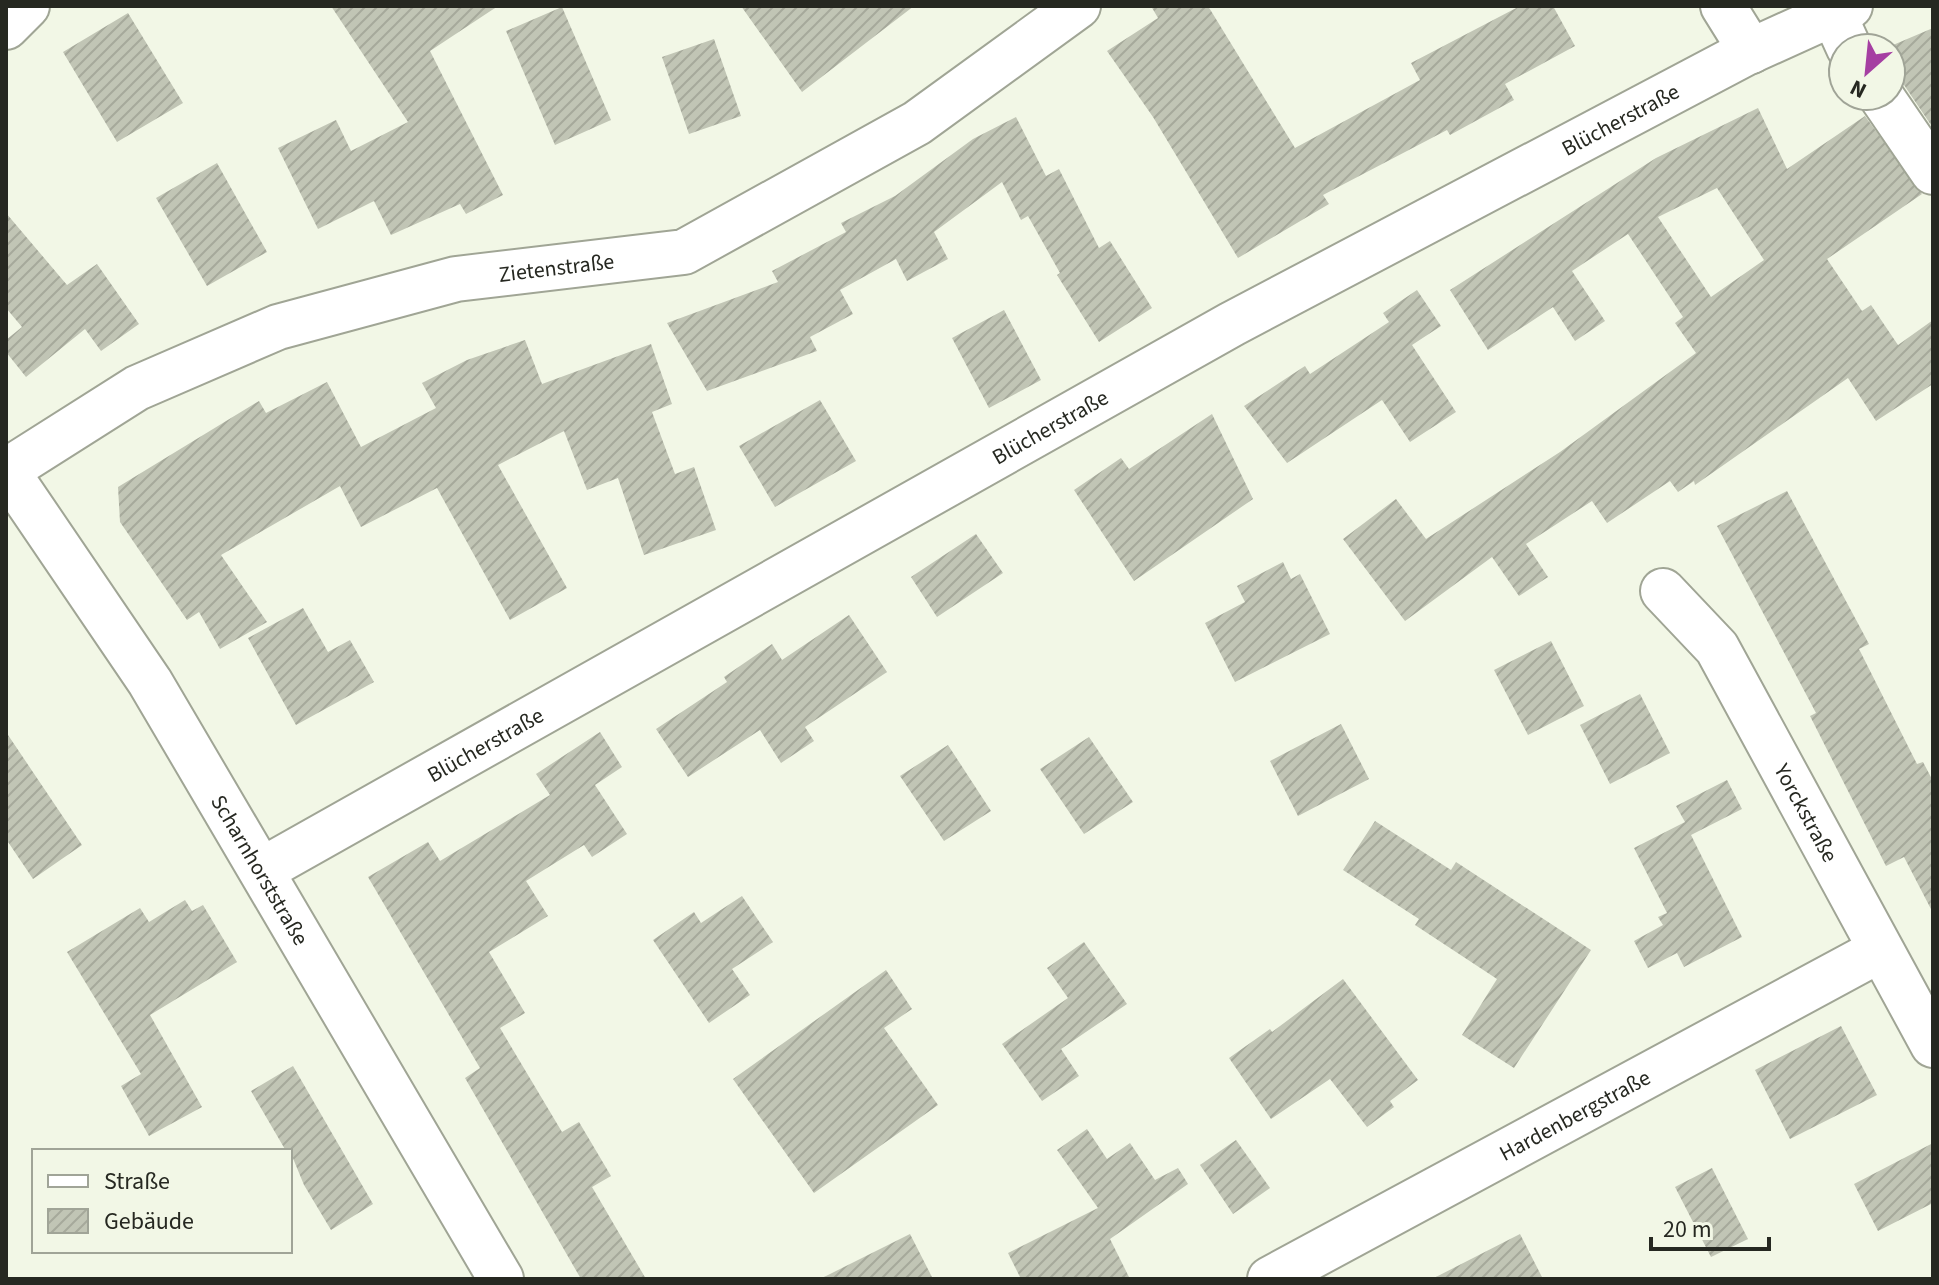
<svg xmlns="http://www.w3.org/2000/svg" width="1939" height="1285" font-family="'Source Sans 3',sans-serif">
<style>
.building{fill:url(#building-hatch);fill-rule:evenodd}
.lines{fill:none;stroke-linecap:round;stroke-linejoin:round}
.minor-casing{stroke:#a0a595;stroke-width:48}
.minor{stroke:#fff;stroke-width:44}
.labels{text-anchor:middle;stroke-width:6;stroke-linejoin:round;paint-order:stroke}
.street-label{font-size:22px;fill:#262821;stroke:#f2f7e6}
</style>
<defs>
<pattern id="building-hatch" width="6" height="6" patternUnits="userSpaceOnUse" patternTransform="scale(2)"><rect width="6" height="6" fill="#c1c5b5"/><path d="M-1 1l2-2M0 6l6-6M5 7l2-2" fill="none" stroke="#a6a99b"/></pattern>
</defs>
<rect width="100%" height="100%" fill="#f2f7e6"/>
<path class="building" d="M331,6H498L430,51L503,195L466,214L460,204L391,235L374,201L318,229L278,148L336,120L351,151L408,122Z
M741,6H914L802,92Z
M1151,6H1208L1295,148L1420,80L1411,63L1520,6H1553L1575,46L1505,84L1514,100L1450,135L1447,130L1323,195L1329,204L1238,258L1153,117L1107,51L1158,18Z
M562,7L611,120L555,145L506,31Z
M128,13L183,103L117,142L63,52Z
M1933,28V128L1902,82L1891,73V48H1886Z
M714,39L741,116L689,134L662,57Z
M1758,108L1787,169L1865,116L1922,194L1827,259L1862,311L1871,305L1898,345L1933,320V384L1876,421L1848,378L1695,485L1694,481L1678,492L1670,481L1607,523L1592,501L1526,544L1548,577L1519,596L1492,557L1405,621L1343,539L1396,499L1426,539L1560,452L1696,353L1675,323L1683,317L1628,234L1572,271L1605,321L1575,341L1553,307L1488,350L1450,290L1656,158ZM1717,188L1764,260L1711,297L1658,217Z
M1016,117L1046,176L1059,169L1099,248L1110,241L1152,308L1099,342L1057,275L1060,273L1028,216L1021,220L1002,182L934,232L948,259L907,281L896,259L840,290L853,314L810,337L817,351L707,391L667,323L778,282L772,271L846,232L841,223L895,196L973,139Z
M217,163L267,252L207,286L156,198Z
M6,213L67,285L97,264L139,324L101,351L85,329L26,377L6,352V340L22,327L6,308Z
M1417,290L1441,326L1412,345L1456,412L1410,442L1382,400L1287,463L1244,406L1305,366L1310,374L1389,322L1383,313Z
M1004,310L1041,380L989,408L952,338Z
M525,340L542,384L651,344L672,404L652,412L675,474L694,467L716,530L644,555L618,478L587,490L564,431L498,465L567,588L510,620L437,488L361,527L340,486L221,555L267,622L220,649L199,612L187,620L120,522L118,487L259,401L266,413L327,382L361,447L436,408L422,383L467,360Z
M820,400L856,461L775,507L739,446Z
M1212,414L1253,499L1134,581L1074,490L1121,458L1129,469Z
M1787,491L1869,644L1859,649L1917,764L1923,762L1933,781V913L1904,857L1886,866L1810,716L1816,713L1717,526Z
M976,534L1003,573L937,617L911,577Z
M1283,562L1291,579L1300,574L1330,634L1235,682L1205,623L1245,602L1237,586Z
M303,608L328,652L350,640L374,682L296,725L248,638Z
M849,615L887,672L805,727L814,741L781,763L760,730L688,777L656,729L727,682L724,677L772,644L782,660Z
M1551,641L1584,706L1528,735L1494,670Z
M1640,694L1670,753L1610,784L1580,725Z
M1341,724L1369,779L1298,816L1270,761Z
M6,732L82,845L33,879L6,839Z
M600,732L622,767L595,785L627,834L592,857L584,845L526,881L548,916L489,952L525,1013L500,1028L562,1132L579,1122L611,1176L592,1187L646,1279H581L465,1078L480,1068L368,877L428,842L440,861L550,795L536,774Z
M1089,737L1133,802L1084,834L1040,769Z
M948,745L991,811L944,841L900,776Z
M1727,780L1742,809L1691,835L1685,823L1742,937L1684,967L1677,953L1648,968L1634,941L1663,925L1658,917L1667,913L1634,848L1685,822L1676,806Z
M1375,821L1451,870L1456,862L1591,950L1514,1068L1462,1035L1497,979L1415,925L1419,919L1343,870Z
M742,896L773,942L732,969L750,995L709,1023L653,940L694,912L701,923Z
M185,900L192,911L203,905L237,962L150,1015L202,1107L149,1136L121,1086L141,1074L67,952L140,908L149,922Z
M1084,942L1127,1004L1061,1049L1079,1076L1042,1101L1002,1044L1068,998L1047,968Z
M886,970L912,1009L884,1028L938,1105L814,1193L733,1079Z
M1343,979L1418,1080L1390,1101L1394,1107L1367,1127L1330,1079L1271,1119L1229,1058L1270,1029L1272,1032Z
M1841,1026L1877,1095L1790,1139L1755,1070Z
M293,1066L373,1204L331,1230L304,1185L290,1151H286L251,1091Z
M1087,1129L1107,1159L1130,1143L1155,1180L1178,1168L1188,1184L1110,1239L1130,1279H1021L1008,1253L1098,1208L1057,1150Z
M1236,1140L1270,1188L1233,1214L1200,1165Z
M1933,1143V1203L1878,1231L1854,1184Z
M1712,1168L1748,1239L1711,1257L1675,1187Z
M910,1234L933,1279H820Z
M1520,1234L1543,1279H1432Z"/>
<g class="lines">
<defs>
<g id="minor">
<path d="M1723,6L1751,51"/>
<path d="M1833,13L1849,48"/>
<path d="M6,27L27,6"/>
<path d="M1881,96L1933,172"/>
<path id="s1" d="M6,470L150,682L501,1279"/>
<path id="s2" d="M6,471L137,388L278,327L456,279L684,252L917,123L1078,6"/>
<path id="s3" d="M1663,591L1717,648L1933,1045"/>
<path id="s4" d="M262,870L1232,324L1744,54L1850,6"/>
<path id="s5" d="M1270,1279L1880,950"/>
</g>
</defs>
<use href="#minor" class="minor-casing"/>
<use href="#minor" class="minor"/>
</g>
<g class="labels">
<g class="street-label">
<text dy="8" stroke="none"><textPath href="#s4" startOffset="1552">Blücherstraße</textPath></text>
<text dy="8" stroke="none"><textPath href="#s2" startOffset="594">Zietenstraße</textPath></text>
<text dy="8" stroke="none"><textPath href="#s4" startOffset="904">Blücherstraße</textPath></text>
<text dy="8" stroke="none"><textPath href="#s4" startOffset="256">Blücherstraße</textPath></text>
<text dy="8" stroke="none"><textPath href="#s3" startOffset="266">Yorckstraße</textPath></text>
<text dy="8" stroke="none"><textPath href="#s1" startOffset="474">Scharnhorststraße</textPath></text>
<text dy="8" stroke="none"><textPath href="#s5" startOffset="346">Hardenbergstraße</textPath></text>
</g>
</g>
<rect width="1939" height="1285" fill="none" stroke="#262821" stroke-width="16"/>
<rect x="32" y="1149" width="260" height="104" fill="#f2f7e6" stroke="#a0a497" stroke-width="2"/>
<rect x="48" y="1175" width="40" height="12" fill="#ffffff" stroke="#a0a497" stroke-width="2"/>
<text x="104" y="1189" font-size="24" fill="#262821">Straße</text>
<rect x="48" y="1209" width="40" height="24" fill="url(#building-hatch)" stroke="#a0a497" stroke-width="2"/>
<text x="104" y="1229" font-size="24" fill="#262821">Gebäude</text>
<g transform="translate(1867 72) rotate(207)"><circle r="38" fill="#f2f7e6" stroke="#a0a497" stroke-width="2"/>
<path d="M0-6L14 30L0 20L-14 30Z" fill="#a53fa2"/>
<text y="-12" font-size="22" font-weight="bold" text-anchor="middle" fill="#262821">N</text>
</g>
<path d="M1651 1237v12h118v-12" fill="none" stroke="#262821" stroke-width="4"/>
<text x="1663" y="1237" font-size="24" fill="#262821" stroke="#f2f7e6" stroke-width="6" paint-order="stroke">20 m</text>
</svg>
